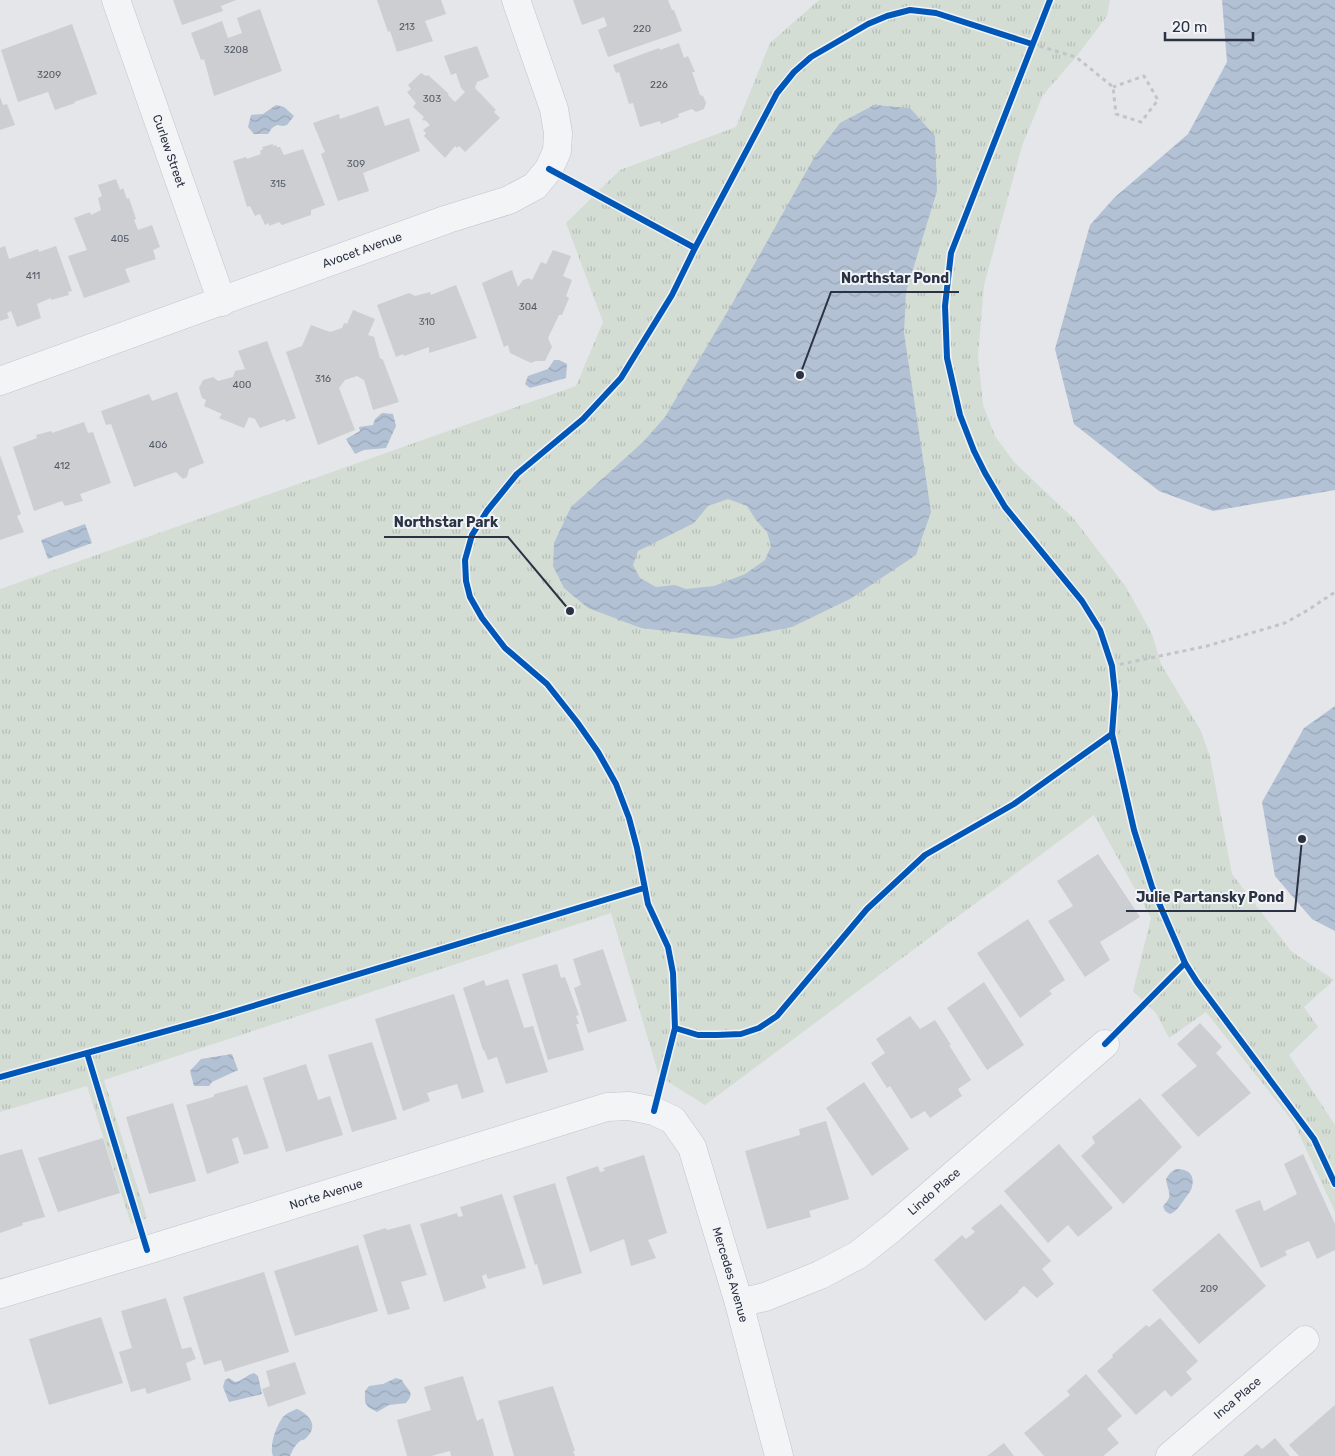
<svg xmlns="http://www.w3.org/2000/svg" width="1335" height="1456" font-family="Rubik,sans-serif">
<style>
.park{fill:url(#park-tufts)}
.water{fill:url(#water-waves);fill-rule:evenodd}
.building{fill:#ccced1}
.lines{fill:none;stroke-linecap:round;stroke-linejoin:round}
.minor-casing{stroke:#c2c4c7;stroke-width:29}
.path{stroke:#c3c4c9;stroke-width:3;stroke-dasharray:4 4;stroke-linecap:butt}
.minor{stroke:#f3f4f6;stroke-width:28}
.cycleway-casing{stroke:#f2f4f8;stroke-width:9}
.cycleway{stroke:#0057b8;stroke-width:6}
.labels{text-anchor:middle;stroke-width:4;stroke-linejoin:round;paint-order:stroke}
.number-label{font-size:10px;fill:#535a67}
.street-label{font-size:12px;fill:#2a3243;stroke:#f2f4f8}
.leader{fill:none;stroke:#2a3243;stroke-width:2}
.callout-dot{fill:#2a3243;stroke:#f2f4f8;stroke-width:2}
.callout-label{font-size:14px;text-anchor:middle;font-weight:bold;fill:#2a3243;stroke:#f2f4f8;stroke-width:4;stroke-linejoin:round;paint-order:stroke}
</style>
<defs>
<pattern id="park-tufts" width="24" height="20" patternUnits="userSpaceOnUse" patternTransform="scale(1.25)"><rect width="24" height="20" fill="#d4ddd4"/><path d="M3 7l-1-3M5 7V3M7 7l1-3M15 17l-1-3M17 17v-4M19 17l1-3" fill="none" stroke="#b6beb7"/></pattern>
<pattern id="water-waves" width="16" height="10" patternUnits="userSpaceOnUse" patternTransform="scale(1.25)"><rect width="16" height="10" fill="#b2c1d4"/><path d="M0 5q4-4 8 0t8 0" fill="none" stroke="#99a6b7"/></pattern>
</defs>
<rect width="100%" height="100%" fill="#e4e6e9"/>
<path class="park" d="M819,0H1110L1107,16L1076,57L1043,95L1022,146L984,285L978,356L983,405L995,436L1014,462L1074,519L1126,587L1152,634L1161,664L1201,731L1210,757L1232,874L1291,951L1334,980L1304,1007L1318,1027L1289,1055L1335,1125V1212L1294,1123L1206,1012L1169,1038L1156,1013L1133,991L1151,918L1094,815L705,1105L659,1076L611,913L104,1080L147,1218L131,1224L87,1086L0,1112V589L576,386L603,322L566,223L620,170L736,127L770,43Z"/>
<path class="water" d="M1222,0H1335V490L1213,511L1159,491L1074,424L1055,349L1090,225L1114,198L1188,134L1227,62Z
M276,105L284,107L294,116L287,125L283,126L277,125L272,128L268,134H254L248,127L251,115L263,114Z
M874,105L910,108L935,136L937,191L906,292L904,333L931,512L916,555L850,599L792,627L731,639L641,628L588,608L564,588L553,566L554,543L571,507L643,442L665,417L732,304L815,156L840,123ZM728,499L747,506L756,520L767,532L771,546L765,560L745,574L714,586L686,589L675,585L656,587L640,578L633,565L638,551L694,523L708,506Z
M554,360H559L567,364L566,378L530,388L525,384L528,376L548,369Z
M382,413L393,414L396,426L386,448L364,450L355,454L346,439L360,431L359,427L373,425L375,419Z
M85,524L92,543L48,559L41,540Z
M1335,706V931L1312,919L1275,876L1262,802L1304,728Z
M232,1054L238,1070L212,1082L209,1086H194L190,1071L201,1059Z
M1176,1169C1190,1169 1196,1176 1191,1190C1189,1193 1186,1197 1184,1200C1179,1206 1177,1211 1170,1214L1165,1211L1163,1206C1174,1195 1168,1193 1166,1179L1170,1173Z
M254,1373L258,1376L262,1394L229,1402L223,1387L225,1380L229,1378L235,1382C243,1381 246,1375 254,1373Z
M396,1378L402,1380C407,1391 416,1391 406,1403L389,1405L377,1412L368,1407L365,1402V1391L369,1386L383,1384Z
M297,1409C310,1415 319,1426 306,1438C300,1443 305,1437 299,1442C295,1445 292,1451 290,1456H273C269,1446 276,1426 283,1417C287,1413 292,1411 297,1409Z"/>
<path class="building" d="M173,0H236L221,6L223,11L182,25Z
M377,0H441L446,14L425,21L433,41L397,52L390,31L388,32Z
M573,0H668L672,10H674L682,31L608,57L598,30L607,26L604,17L582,25Z
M260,9L282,71L214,96L204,59L201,60L191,33L222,21L228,38L242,33L237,18Z
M72,24L97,94L74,102L75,103L55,110L48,92L18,102L1,50Z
M679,43L684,58L688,56L695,72H692L700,95L703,96L706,103L704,109L696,112L692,109L678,114L679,117L661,124L660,121L640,127L633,103L629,104L619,72L616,73L613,65L659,48L660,50Z
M477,46L489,77L477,82L475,88L496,110L494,112L500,118L465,152L459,146L457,148L455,146L445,158L424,136L426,133L423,130L430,125L425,120L424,121L422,119L424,117L413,107L416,103L407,92L411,89L408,85L421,73L426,76L428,75L449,94L448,95L455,102L465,92L461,88L456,73L451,75L444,56Z
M0,97L3,105L7,104L15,125L0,130Z
M378,106L385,126L409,118L420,151L363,173L369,191L338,201L321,154L325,152L313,123L339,114L340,119Z
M273,144V146L276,145L277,147H280L284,155L303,149L325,205L311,210V215L282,225L279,222L269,226V223L265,225L260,214L255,216L250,206L247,207L233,161L246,157L247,159L261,154L260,151L263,149L262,147Z
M116,179L120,190L123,188L127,199L129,198L136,219L134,220L138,230L152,225L160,247L153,250L156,259L125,269L130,282L84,298L68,256L87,250L74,218L90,212L91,215L101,210L98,198L102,196L98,185Z
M5,246L9,259L38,249L39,252L56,246L72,291L68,292L69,295L51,300V298L37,304L41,318L17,327L11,311L7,313L9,318L0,321V248Z
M553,250L571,256L563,276L572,280L566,296L569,298L562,315H559L548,338L552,347L545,361H536L531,363L510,353L508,345L504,347L482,283L512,270L518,287L523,280L529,278L532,280L541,262L546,264Z
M456,285L477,338L429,353V347L404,356L403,354L396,357L377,305L409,293L415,296L430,292L431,295Z
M353,310L375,319L368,335L374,337L380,358L383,360L399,402L373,410L364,380L357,376L345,380L339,388L355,430L318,445L286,352L302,346L311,325L330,332L342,328L344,323L347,324Z
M267,341L296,418L286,422L285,419L260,428L255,419L249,417L244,428L219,418L222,414L204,406L206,400L202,398L199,388L203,380L213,377L218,381L233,377L235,371L245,369L238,351Z
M177,392L204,463L189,469L187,477L183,479L176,472L134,487L111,424L106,425L101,411L149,394L152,401Z
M84,422L88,433L93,432L111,483L80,494L83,501L65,506L62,501L34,511L13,447L37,438L36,435L51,431L52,433Z
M0,455L21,514L17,516L24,532L0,540Z
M1098,854L1140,917L1100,942L1110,960L1085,977L1048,921L1073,906L1057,881Z
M1028,919L1065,980L1049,991L1052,994L1020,1018L977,953Z
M603,949L627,1021L588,1033L574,988L581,985L573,959Z
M557,964L561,978L565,977L579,1015L576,1016L579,1024H576L584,1050L548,1060L522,974Z
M508,979L524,1028L533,1026L548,1072L506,1084L497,1057L488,1060L484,1050H483L463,988L484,980L486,986Z
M984,982L1024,1045L987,1070L947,1008Z
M454,994L484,1092L462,1099L457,1084L427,1093L430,1101L403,1111L375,1019Z
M910,1016L920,1029L935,1020L951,1045H949L971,1080L958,1089L962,1096L930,1118L925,1111L911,1119L890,1086L887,1088L871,1063L885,1053L876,1039Z
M1200,1023L1222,1047L1216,1053L1251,1093L1198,1137L1161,1095L1197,1066L1177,1044Z
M372,1042L397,1119L352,1132L328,1055Z
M306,1064L318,1100L330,1096L343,1135L286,1152L263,1078Z
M864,1082L909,1149L872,1176L826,1108Z
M247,1085L269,1148L244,1155L238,1137L232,1139L239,1163L207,1174L186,1105L213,1097L215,1094Z
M1140,1098L1182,1147L1123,1204L1081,1156L1095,1143L1092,1137Z
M173,1103L196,1181L149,1194L126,1117Z
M826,1121L849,1199L809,1211L811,1217L767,1229L745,1151L800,1135L799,1129Z
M103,1138L120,1193L58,1212L38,1158Z
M1059,1144L1113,1208L1078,1237L1068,1225L1048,1243L1004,1191Z
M22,1149L45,1217L22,1223L23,1225L0,1233V1155Z
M1303,1154L1335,1224V1250L1317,1259L1309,1241L1285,1251L1287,1255L1261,1268L1235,1210L1260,1200L1264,1211L1297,1194L1284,1164Z
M644,1155L667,1233L648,1240L656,1258L631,1266L624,1239L590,1252L566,1177L598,1166L600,1172L605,1171L603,1168Z
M555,1183L582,1273L543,1285L537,1264L535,1265L513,1196Z
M502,1194L526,1268L488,1279L486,1274L482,1276L486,1288L444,1302L420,1224L457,1213L458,1217L463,1216L460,1207Z
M1001,1204L1051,1261L1042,1269L1054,1284L1037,1298L1024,1286L1018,1291L1019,1292L985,1321L934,1260L962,1235L966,1239L975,1232L971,1228Z
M410,1224L427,1275L401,1282L410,1309L388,1315L363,1235L386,1228L387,1230Z
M1219,1233L1266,1286L1199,1344L1152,1290Z
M358,1245L378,1311L295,1336L274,1271Z
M264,1272L289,1352L225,1372L221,1360L204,1365L183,1297Z
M166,1298L182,1349L191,1347L196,1359L186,1363L191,1380L147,1394L145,1388L131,1392L119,1352L132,1348L121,1311Z
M101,1317L123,1383L49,1405L29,1339Z
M1160,1318L1198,1361L1186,1372L1192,1379L1171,1397L1165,1390L1136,1415L1097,1371L1113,1357L1112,1355L1146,1325L1149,1327Z
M295,1362L306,1394L268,1407L262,1389L270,1386L266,1371Z
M1086,1374L1122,1416L1107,1429L1119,1443L1103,1456H1044L1024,1433L1070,1395L1067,1391Z
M463,1376L477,1421L483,1418L494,1456H451L450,1451L431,1456H407L397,1420L431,1410L424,1387Z
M553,1386L575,1451H573L575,1456H514L498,1401Z
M1335,1405V1456H1299L1289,1445Z
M1275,1438L1290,1456H1243L1257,1444L1262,1449Z
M1004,1443L1014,1456H987Z"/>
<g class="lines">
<defs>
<g id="minor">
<path id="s1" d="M116,0L222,302"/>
<path id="s2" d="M0,381L448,219L509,200L535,186L549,169L557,151L558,133L554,109L516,0"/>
<path id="s3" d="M0,1294L147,1250L607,1107L629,1106L654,1111L673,1120L692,1147L739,1303L779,1456"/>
<path id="s4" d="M739,1303L765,1297L820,1275L858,1255L892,1228L1105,1044"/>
<path id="s5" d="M1170,1456L1305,1340"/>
</g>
</defs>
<use href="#minor" class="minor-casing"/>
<path class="path" d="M1032,44L1076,57L1113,87L1116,114L1141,122L1158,100L1144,76L1113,87
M1112,666L1207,646L1285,623L1308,610L1335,592"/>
<use href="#minor" class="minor"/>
<defs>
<path id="cycleway" d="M1050,0L951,253L945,306L947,358L960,415L974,451L985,473L1005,507L1082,601L1100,630L1112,666L1115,694L1112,734L1134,830L1152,887L1185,963L1197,982L1314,1139L1335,1184
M549,169L695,248L672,295L621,378L583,419L517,474L487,511L472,535L465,560L466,581L470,597L482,618L505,648L547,684L577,722L598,752L616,784L629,818L637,848L648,904L668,947L673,973L675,1028L654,1111
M695,248L777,93L794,72L811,57L868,24L887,16L910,10L936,13L1032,44
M675,1028L698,1035H717L741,1034L759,1028L777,1016L867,909L925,855L1014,804L1112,734
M1105,1044L1185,963
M87,1053L147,1250
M0,1077L213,1018L644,888"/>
</defs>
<use href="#cycleway" class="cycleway-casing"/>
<use href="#cycleway" class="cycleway"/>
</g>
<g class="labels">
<g class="number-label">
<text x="407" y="30">213</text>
<text x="642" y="32">220</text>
<text x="236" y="53">3208</text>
<text x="49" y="78">3209</text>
<text x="659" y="88">226</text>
<text x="432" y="102">303</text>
<text x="356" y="167">309</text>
<text x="278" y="187">315</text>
<text x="120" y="242">405</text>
<text x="33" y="279">411</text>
<text x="528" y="310">304</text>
<text x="427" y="325">310</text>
<text x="323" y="382">316</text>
<text x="242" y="388">400</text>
<text x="158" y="448">406</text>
<text x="62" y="469">412</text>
<text x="1209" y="1292">209</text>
</g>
<g class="street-label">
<text dy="4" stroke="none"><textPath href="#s1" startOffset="160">Curlew Street</textPath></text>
<text dy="4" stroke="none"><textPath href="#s2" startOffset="385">Avocet Avenue</textPath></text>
<text dy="4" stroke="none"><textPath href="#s4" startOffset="228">Lindo Place</textPath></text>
<text dy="4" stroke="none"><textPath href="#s3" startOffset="341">Norte Avenue</textPath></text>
<text dy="4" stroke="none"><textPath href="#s3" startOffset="870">Mercedes Avenue</textPath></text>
<text dy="4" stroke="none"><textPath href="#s5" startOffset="89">Inca Place</textPath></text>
</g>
</g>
<path class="leader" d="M800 375L831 292H959M570 611L508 537H384M1302 839L1295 911H1126"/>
<g class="callout-dot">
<circle cx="800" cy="375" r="5"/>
<circle cx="570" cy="611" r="5"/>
<circle cx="1302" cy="839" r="5"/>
</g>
<g class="callout-label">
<text x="895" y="283">Northstar Pond</text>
<text x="446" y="527">Northstar Park</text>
<text x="1210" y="902">Julie Partansky Pond</text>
</g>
<path d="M1165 32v8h88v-8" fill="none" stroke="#2a3243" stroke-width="2.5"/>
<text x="1172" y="32" font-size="15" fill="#2a3243" stroke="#f2f4f8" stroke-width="4" paint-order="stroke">20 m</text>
</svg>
